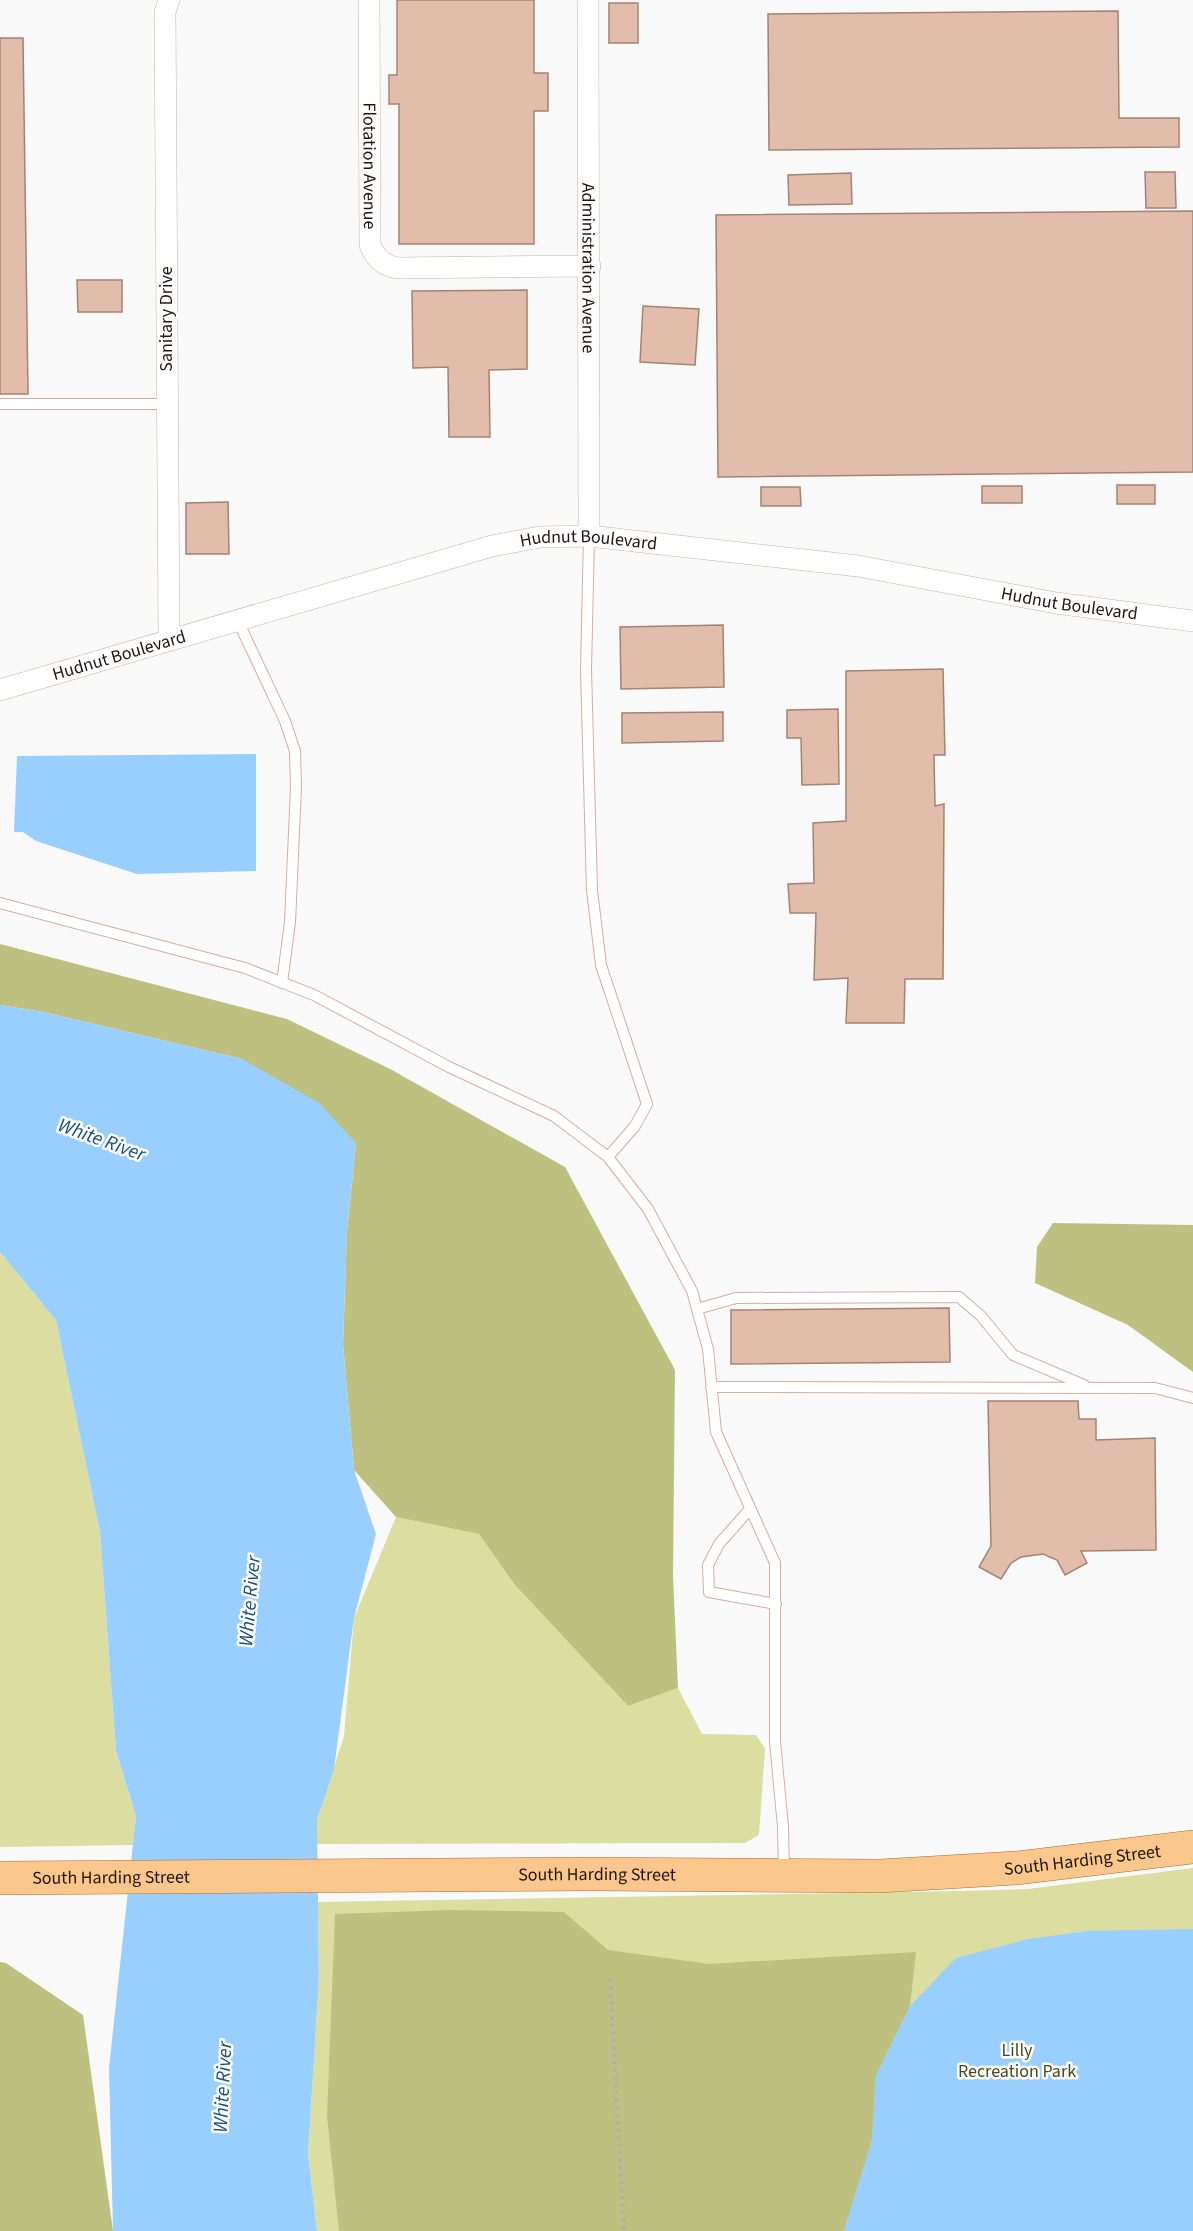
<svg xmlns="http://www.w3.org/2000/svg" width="1193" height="2231" font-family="'Source Sans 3',sans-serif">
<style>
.green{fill:#dbdda1}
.forest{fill:#bec07f}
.water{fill:#99cffe}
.building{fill:#e3bdac;stroke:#a58272;stroke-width:1.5}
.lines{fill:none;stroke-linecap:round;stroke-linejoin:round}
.lane-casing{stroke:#d3af9d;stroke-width:12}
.street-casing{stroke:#d3af9d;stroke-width:22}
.primary-casing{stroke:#ab6f2f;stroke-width:34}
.path{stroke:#b2aeac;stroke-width:4;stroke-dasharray:3 4.5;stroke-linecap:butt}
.lane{stroke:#fff;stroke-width:10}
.street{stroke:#fff;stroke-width:21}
.primary{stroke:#f9c68c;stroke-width:33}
.labels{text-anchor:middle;stroke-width:5;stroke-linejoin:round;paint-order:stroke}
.street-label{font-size:18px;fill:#22150f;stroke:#fff}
.park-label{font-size:18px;fill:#494a18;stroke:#fff}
.water-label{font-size:20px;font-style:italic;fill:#15507b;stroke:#fff}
</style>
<rect width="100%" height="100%" fill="#f9f9f9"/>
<path class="green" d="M0,1252L56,1320L100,1532L116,1751L136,1816L133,1845L0,1847Z
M396,1517L479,1534L515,1585L628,1706L678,1688L702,1734L756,1735L765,1749L759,1835L745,1843L317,1844V1820L344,1736L354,1618Z
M1193,1868V2231H317L308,2154L319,1979L318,1902L962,1891L1028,1889Z"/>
<path class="forest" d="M0,944L287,1019L390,1069L565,1167L675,1370L673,1576L678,1688L628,1706L515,1585L479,1534L396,1517L354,1470L343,1344L347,1231L356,1143L242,1059L43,1012L0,1005Z
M1053,1223L1193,1225V1372L1128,1325L1035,1283L1037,1247Z
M451,1910L564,1912L608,1950L709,1964L916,1952L910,2006L876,2076L872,2140L844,2231H339L327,2116L335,1914Z
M0,1962L6,1963L83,2015L113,2231H0Z"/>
<path class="water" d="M256,754V871L137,874L36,841L23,832H14L17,756Z
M0,1005L43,1012L242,1059L319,1103L356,1143L347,1231L343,1344L354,1470L376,1534L354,1618L334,1769L317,1820L319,1979L308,2154L317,2231H113L109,2068L136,1816L116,1751L100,1532L56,1320L0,1252Z
M1193,1929V2231H844L872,2140L876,2076L910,2006L956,1958L1028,1939L1088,1931Z"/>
<path class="building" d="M397,0H534V73H548V111H534V244H399V104H389V75H397Z
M609,3H638V43H609Z
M1118,11L1119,118H1179V147L769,150L768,14Z
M0,38H23L28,394H0Z
M1145,172H1175L1176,208H1146Z
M851,173L852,204L789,205L788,175Z
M1193,211V472L718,477L716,215Z
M77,280H122V312H78Z
M527,290V369L489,370L490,437H449L448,367L413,368L412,291Z
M643,306L699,309L695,365L640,362Z
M1117,485H1155V504H1117Z
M982,486H1022V503H982Z
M761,487H800L801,506H761Z
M228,502L229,554H186V503Z
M723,625L724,687L621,689L620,627Z
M943,669L945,755H934L935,806L944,804L943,979H905L904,1023H846L848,978L814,980L816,913H790L788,884L814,883L813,823L846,821V671Z
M838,709L839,784L802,785L801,738H787V710Z
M723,712V741L622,743V713Z
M949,1308L950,1362L731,1364V1310Z
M988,1401H1078L1079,1419H1096V1440L1155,1438L1156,1550L1081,1551L1087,1563L1065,1575L1057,1560L1043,1554L1021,1557L1011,1563L1001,1579L979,1567L991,1546Z"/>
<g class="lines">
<defs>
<path id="lane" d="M0,404H167
M589,536L586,670L592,890L601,965L647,1104L635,1126L608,1157L648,1209L692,1291L708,1349L716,1432L775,1563V1741L783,1827L784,1872
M237,619L285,721L295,751L296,787L290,922L282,983
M0,903L245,968L314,995L449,1067L554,1116L608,1157
M697,1309L736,1298L959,1297L981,1316L1013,1355L1084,1385
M711,1387L1155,1388L1193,1398
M750,1509L719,1544L708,1565L709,1592L776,1604"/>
<g id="street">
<path id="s1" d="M369,0L370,245C375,258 384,266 398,268L590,266"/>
<path id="s2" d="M588,0L589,536"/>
<path d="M169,639L165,12L169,0"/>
<path id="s3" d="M0,690L492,546L540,537L589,536L858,566L1056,603L1193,621"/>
</g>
<g id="primary">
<path id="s4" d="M0,1878L592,1874L880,1876L1016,1868L1193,1847"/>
</g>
</defs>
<use href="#lane" class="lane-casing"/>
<use href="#street" class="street-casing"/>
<use href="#primary" class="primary-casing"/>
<path class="path" d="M610,1979L624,2231"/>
<use href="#lane" class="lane"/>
<use href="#street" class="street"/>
<use href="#primary" class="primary"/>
</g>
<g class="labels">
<g class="street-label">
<text dy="6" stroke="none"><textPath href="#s1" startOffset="166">Flotation Avenue</textPath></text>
<text dy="6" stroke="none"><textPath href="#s2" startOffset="268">Administration Avenue</textPath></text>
<text transform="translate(166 319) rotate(-90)" y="6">Sanitary Drive</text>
<text dy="6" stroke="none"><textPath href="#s3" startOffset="610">Hudnut Boulevard</textPath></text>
<text dy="6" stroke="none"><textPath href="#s3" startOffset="1096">Hudnut Boulevard</textPath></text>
<text dy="6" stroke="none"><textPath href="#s3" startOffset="124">Hudnut Boulevard</textPath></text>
<text dy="6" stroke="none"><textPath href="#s4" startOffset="1083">South Harding Street</textPath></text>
<text dy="6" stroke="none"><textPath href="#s4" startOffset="597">South Harding Street</textPath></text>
<text dy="6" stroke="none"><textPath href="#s4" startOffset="111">South Harding Street</textPath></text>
</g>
<g class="park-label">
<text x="1017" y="2056">Lilly<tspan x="1017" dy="21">Recreation Park</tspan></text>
</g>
<g class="water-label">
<text transform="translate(102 1139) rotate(20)" y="7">White River</text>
<text transform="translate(249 1601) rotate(-85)" y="7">White River</text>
<text transform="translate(222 2087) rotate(-87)" y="7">White River</text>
</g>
</g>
</svg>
